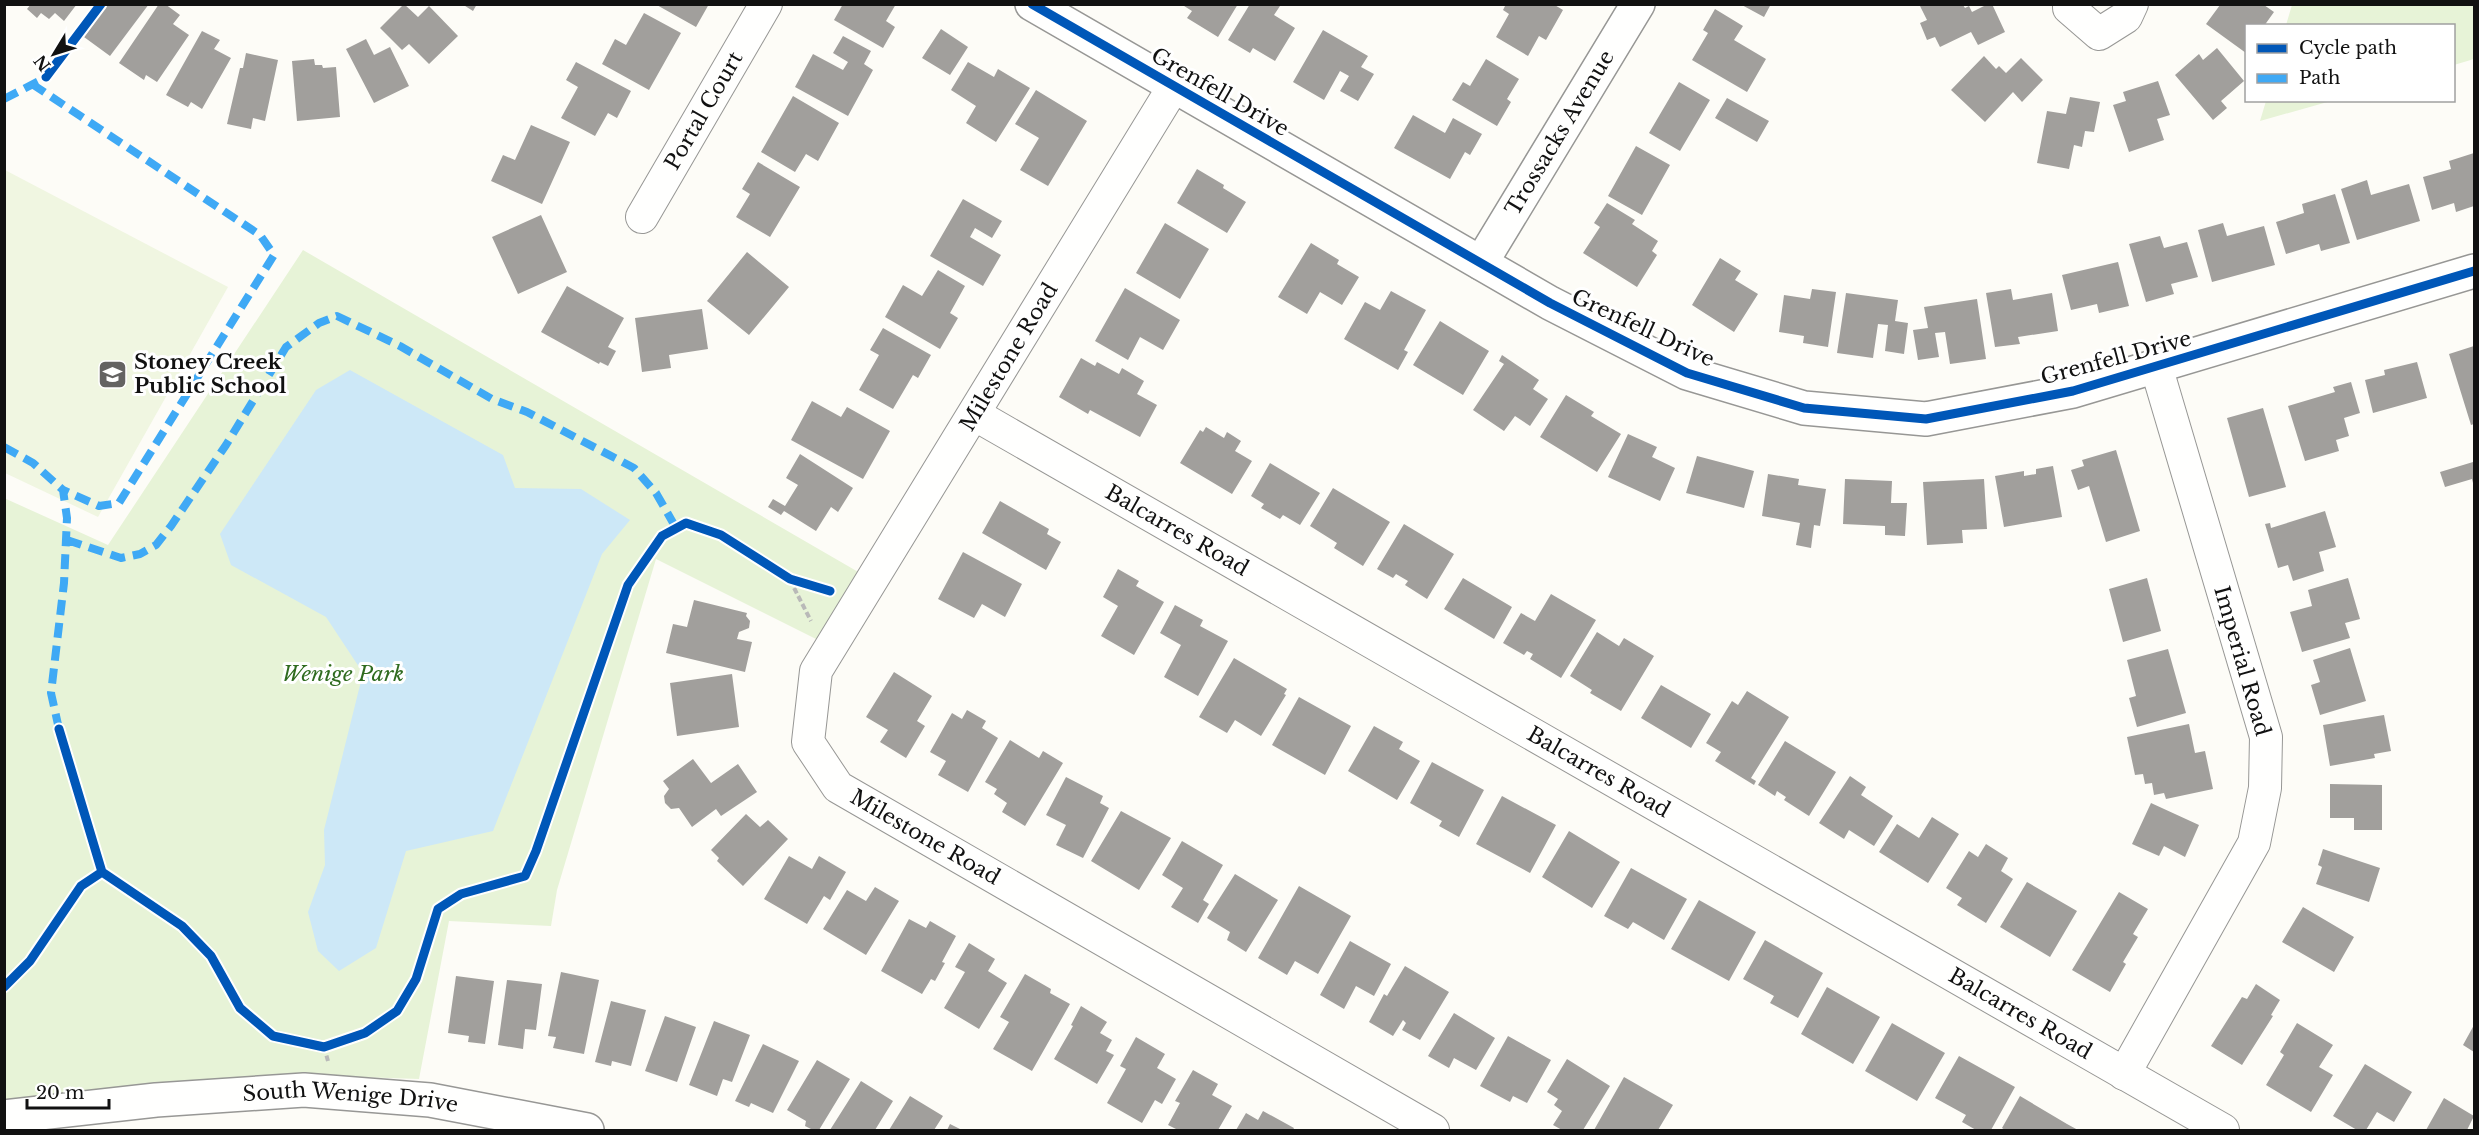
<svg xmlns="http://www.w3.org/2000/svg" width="2479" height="1135" font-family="'Libre Baskerville',serif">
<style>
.green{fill:#e7f3d7}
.pitch{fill:#f0f6e1}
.water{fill:#cde8f7}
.building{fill:#a19f9c}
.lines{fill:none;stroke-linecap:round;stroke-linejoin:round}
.minor-casing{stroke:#979795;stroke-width:34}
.tertiary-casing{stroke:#979795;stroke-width:36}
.path{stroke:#b9b9b8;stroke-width:4;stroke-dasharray:6 3;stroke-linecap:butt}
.minor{stroke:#fffffe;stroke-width:32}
.tertiary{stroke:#fffffe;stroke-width:33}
.quiet{stroke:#3fa9f5;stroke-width:8;stroke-dasharray:15 8;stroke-linecap:butt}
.cycleway-casing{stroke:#fff;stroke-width:13}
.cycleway{stroke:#0057b8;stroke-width:9}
.labels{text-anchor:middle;stroke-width:6;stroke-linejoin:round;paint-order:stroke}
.street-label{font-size:21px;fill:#111;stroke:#fff}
.poi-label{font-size:21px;font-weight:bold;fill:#111;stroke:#fff;text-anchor:start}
.park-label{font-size:21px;font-style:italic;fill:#2f6b1f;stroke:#fff}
</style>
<rect width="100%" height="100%" fill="#fdfcf7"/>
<path class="green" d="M2292,5H2474V59L2454,65V26L2286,25Z
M2266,101V100L2331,101L2260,121Z
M303,250L860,573L818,640L656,559L557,890L551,926L449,921L419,1079L298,1075L5,1102L4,498L108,545Z"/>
<path class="pitch" d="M5,170L228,287L98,517L5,473Z"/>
<path class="water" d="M350,370L503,455L515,488L581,489L630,520L602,554L493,831L406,851L376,948L339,971L318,951L308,912L325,865L324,830L363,673L326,617L231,565L220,534L316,390Z"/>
<path class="building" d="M31,4H77L64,21L55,13L49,19L41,13L37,18L27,9Z
M108,4H149L110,56L84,37Z
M159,4H165L180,15L173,24L189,35L157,82L146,75L144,80L119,63Z
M404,4L418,17L429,6L458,36L429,64L409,44L402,50L380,28Z
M462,4H477L473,11Z
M655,4H709L696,27Z
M843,4H896L886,21L895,27L883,48L834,20Z
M1181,4H1238L1218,37L1187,18L1192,11Z
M1250,4H1278L1280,6L1274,15L1295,28L1275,61L1253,48L1250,53L1228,40Z
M1506,4H1553L1563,10L1546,40L1539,36L1528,56L1496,37L1509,14L1503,10Z
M1740,4H1771L1764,17Z
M1988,4H1992L2005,32L1978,45L1971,32L1940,47L1935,37L1927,40L1920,23L1927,20L1920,6L1923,5H1963L1965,8L1969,6L1972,12Z
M2220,5H2264L2274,12L2264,26H2246V53L2206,24Z
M1715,9L1743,26L1734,40L1766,59L1747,92L1692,60L1708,33L1703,30Z
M644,13L681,33L649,90L602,64L615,39L626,45Z
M941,29L968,47L950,75L922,58Z
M1323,30L1368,56L1361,67L1374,74L1358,101L1340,91L1349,76L1340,71L1324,100L1293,82Z
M202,31L220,40L214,49L231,58L202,109L191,102L188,107L166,95Z
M843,36L871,51L864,64L873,70L848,116L795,87L813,54L843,70L848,62L833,53Z
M366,39L374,55L390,47L409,86L374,103L346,49Z
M2217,48L2244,81L2221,101L2227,108L2213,120L2175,75L2199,54L2203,60Z
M246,53L278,60L265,121L253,118L251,129L227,124L240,68H243Z
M1984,56L1996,69L1999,66L2006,73L2021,58L2043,80L2022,102L2013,92L1985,122L1951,90Z
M314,59L315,65H322L323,68L336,67L340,117L297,121L292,61Z
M1486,59L1519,79L1507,99L1511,102L1497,126L1452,100L1463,82L1470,86Z
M576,62L631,91L617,118L608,113L595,136L561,118L578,87L566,80Z
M968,62L994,77L998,69L1030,88L996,142L966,123L976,106L951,90Z
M2158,81L2170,115L2157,119L2164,140L2129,152L2113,105L2126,101L2123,92Z
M1679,82L1710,100L1680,151L1649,133Z
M1036,90L1087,121L1048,186L1020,170L1039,138L1015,124Z
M793,96L839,123L818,161L806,154L795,172L761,152Z
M2070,97L2100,102L2094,132L2085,131L2082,147L2074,145L2069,169L2037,163L2047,111L2066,114Z
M1727,98L1769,121L1757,142L1715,118Z
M1413,115L1445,133L1453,118L1482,134L1470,155L1465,152L1450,179L1394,148Z
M531,125L570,142L542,204L491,181L503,155L515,160Z
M1636,146L1670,165L1642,215L1608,196Z
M2474,153V206L2456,212L2454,203L2432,210L2423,177L2451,169L2449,161Z
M758,162L800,187L770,237L736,217L750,194L742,189Z
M1197,169L1224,185L1223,188L1246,202L1227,233L1177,203Z
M2367,180L2371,195L2409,184L2420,221L2357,240L2341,189Z
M2335,194L2350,243L2321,251L2319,244L2286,254L2276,222L2304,213L2302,204Z
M963,199L1002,221L992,238L975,228L970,237L1001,255L983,286L930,256Z
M1607,203L1635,220L1632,224L1658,241L1652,251L1657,255L1637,287L1583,253L1600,227L1594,223Z
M541,215L567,272L518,294L492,237Z
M1165,223L1209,249L1180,299L1136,273Z
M2223,223L2227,236L2264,226L2275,265L2212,282L2198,230Z
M2160,236L2164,248L2187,242L2198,277L2171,284L2174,294L2146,302L2129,244Z
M1311,243L1339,260L1337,264L1359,277L1342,305L1320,292L1307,314L1278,297Z
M747,252L789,287L749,335L707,301Z
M1720,258L1741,271L1735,280L1758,294L1734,332L1692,305Z
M2118,262L2129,306L2099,313L2097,304L2071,310L2062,275Z
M938,270L965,286L950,313L958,318L940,349L885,317L903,285L922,296Z
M567,286L624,318L608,347L616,351L608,366L600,362L599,364L541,332Z
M1125,288L1180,320L1163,350L1140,337L1128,360L1095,341Z
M1812,289L1836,292L1828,347L1803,343L1804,336L1779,332L1784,295L1810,299Z
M2011,289L2013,300L2052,293L2058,331L2018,337L2020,344L1995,347L1986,293Z
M1391,291L1426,310L1404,350L1408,352L1398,370L1344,339L1365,302L1380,310Z
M1846,293L1898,300L1895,321L1908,323L1904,354L1885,351L1888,325L1878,324L1873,358L1837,353Z
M1977,299L1986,359L1950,364L1945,332L1935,333L1939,357L1918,360L1913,330L1928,328L1924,307Z
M702,309L708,349L669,355L671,368L642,372L635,318Z
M1440,321L1489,351L1463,395L1413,365Z
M883,328L931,355L918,378L913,375L893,409L859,390L879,355L870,350Z
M2474,346V424L2471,425L2449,354Z
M1502,355L1539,380L1533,389L1548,399L1530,426L1515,416L1504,431L1473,410L1504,364L1499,361Z
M1081,358L1095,366L1097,362L1119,374L1122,368L1144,381L1137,394L1157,405L1140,437L1090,410L1088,414L1059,397Z
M2417,362L2427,398L2373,413L2365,380L2385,375L2384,370Z
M2351,382L2360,413L2344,418L2349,436L2336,440L2339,451L2305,461L2288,406L2335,392L2333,387Z
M1566,395L1594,412L1591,416L1621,434L1597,472L1540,437Z
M812,401L841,417L847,407L890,431L863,479L791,440Z
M2263,408L2286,487L2249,497L2227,418Z
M1206,427L1224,438L1227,432L1241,441L1235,451L1252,461L1232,494L1180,463L1200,430L1203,432Z
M1628,434L1657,447L1652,457L1675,468L1660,501L1608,477Z
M2116,450L2140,531L2106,542L2089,486L2078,490L2071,470L2084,466L2082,460Z
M800,454L853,488L838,512L831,507L816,531L784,511L781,515L768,507L773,499L785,506L798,485L786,478Z
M1697,456L1754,471L1744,508L1686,493Z
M2473,462L2474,487L2472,479L2445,487L2440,472Z
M1270,463L1320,493L1300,525L1283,515L1280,519L1261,508L1264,504L1251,496Z
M2053,466L2062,517L2004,527L1995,476L2024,471V476L2036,474V469Z
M1768,474L1799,479L1798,485L1826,489L1820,526L1814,525L1811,548L1796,545L1800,523L1762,516Z
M1845,479L1892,481L1891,503H1907L1905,536L1885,535V526L1843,524Z
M1984,479L1987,529L1962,530L1963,543L1927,545L1923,482Z
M1333,488L1390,522L1363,566L1334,548L1337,543L1310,526Z
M1000,501L1049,529L1047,534L1061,542L1046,570L982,533Z
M2325,511L2336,547L2319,552L2324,571L2293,581L2288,565L2278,568L2265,524L2270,523L2271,528Z
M1404,524L1454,554L1427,599L1405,585L1408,581L1396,574L1393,578L1377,569Z
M963,552L1022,584L1005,617L982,604L974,618L938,599Z
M1118,569L1139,581L1136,586L1164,602L1134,655L1101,636L1118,606L1103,597Z
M1463,578L1512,607L1494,639L1444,609Z
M2147,578L2161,631L2123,642L2109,589Z
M2348,578L2360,619L2345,623L2350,638L2302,652L2290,612L2312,606L2308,590Z
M1551,594L1596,620L1561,678L1530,659L1533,654L1527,651L1524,655L1503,643L1521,613L1535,621Z
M694,600L747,613L746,616L750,621L749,628L739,632L737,639L752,642L745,672L666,653L673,624L687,627Z
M1175,605L1203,620L1200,626L1228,641L1198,696L1164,677L1181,645L1160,633Z
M1597,632L1619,646L1624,638L1654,656L1621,711L1590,693L1592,690L1570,676Z
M2350,648L2366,701L2320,715L2311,685L2320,682L2313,660Z
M2168,649L2186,713L2137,727L2129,698L2136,696L2127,660Z
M1234,658L1287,689L1284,694L1286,695L1261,736L1235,720L1227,733L1199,717Z
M894,672L932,696L917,721L925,726L906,758L880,742L888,730L866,717Z
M732,674L739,727L677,736L670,683Z
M1661,685L1711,714L1691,748L1641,718Z
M1747,691L1789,717L1751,778L1756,781L1754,785L1715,761L1721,752L1706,743L1732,701L1738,705Z
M1299,697L1351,726L1325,775L1272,745Z
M967,710L986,721L982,728L998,738L968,792L938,775L946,761L930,752L952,713L962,719Z
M2384,715L2391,751L2374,754L2375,758L2330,766L2323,725Z
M2189,724L2195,753L2205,751L2213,789L2166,799L2164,793L2154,795L2152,783L2145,784L2143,774L2135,775L2127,737Z
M1374,726L1403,742L1399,749L1420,761L1397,800L1348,771Z
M1010,740L1039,758L1043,751L1063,763L1025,826L1002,812L1007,803L994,794L997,789L985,782Z
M1785,741L1836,772L1809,816L1784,800L1786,797L1777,791L1775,796L1758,785Z
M693,759L711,783L738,764L757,792L721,816L716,809L692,827L679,808L671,809L665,803L664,796L669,789L663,781Z
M1432,762L1484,790L1459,837L1439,826L1442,821L1410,803Z
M1850,776L1866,787L1861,795L1893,816L1874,846L1849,830L1844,839L1819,823Z
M1066,777L1103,796L1100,803L1109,808L1083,858L1056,845L1066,825L1046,815Z
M2330,784L2382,785V830H2354V818H2330Z
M1502,796L1556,825L1530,873L1476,844Z
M2151,803L2199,825L2185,857L2164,846L2159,856L2132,844Z
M1121,811L1171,838L1139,890L1091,861Z
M746,814L760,827L768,820L788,839L743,886L717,861L719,858L711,850Z
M1932,817L1959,834L1928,883L1879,852L1897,824L1919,838Z
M1569,831L1620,862L1592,908L1542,877Z
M1182,841L1223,865L1203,900L1209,904L1198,923L1171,907L1183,888L1162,875Z
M1986,844L2008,858L2001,871L2013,879L1986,923L1957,905L1962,898L1946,888L1969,851L1978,857Z
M2323,849L2380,868L2369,902L2316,884L2322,867L2318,865Z
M789,856L812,869L819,856L846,872L830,900L824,896L807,924L764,899Z
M1631,868L1687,899L1664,940L1633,922L1628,929L1604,916Z
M1235,874L1278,900L1246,952L1227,940L1230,932L1207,918Z
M2027,882L2077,911L2050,957L2000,927Z
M1299,886L1351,916L1318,974L1295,961L1287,975L1258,958Z
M875,887L899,901L866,955L823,929L847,890L866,901Z
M2119,892L2148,909L2133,934L2138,937L2123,962L2126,964L2110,992L2072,970Z
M1699,900L1756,932L1729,981L1671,949Z
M2303,907L2354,937L2334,972L2282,942Z
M909,919L926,928L930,921L956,936L942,962L945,963L935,981L931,979L922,994L881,971Z
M1765,940L1823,973L1798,1018L1770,1003L1774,996L1743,979Z
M1350,941L1391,964L1374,996L1356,986L1344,1009L1320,995Z
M969,943L995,959L988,971L1007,983L979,1029L944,1008L965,972L955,967Z
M1405,966L1449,992L1420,1040L1402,1030L1406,1023L1403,1020L1393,1036L1369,1022L1384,994L1387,996Z
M561,972L599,980L584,1054L553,1048L556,1037L548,1036Z
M1025,974L1051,989L1050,993L1070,1004L1032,1071L993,1049L1009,1022L1000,1017Z
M456,976L494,981L485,1044L468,1042L469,1036L448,1033Z
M507,980L542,984L536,1030L525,1029L523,1049L498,1045Z
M2256,984L2280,1000L2271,1015L2273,1016L2242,1065L2211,1046L2242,997L2247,999Z
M1827,987L1880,1017L1853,1064L1801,1034Z
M611,1001L646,1010L631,1066L612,1061L611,1066L595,1062Z
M1081,1006L1107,1022L1100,1033L1112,1040L1106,1051L1114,1055L1097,1084L1054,1059L1073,1026L1071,1025Z
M1454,1013L1495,1038L1476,1070L1454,1058L1449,1068L1428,1056Z
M665,1016L696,1027L677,1082L645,1071Z
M714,1021L750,1035L732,1082L723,1079L717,1096L689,1085Z
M1892,1023L1945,1053L1917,1101L1865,1071Z
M2297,1023L2333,1045L2319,1067L2333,1075L2311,1112L2266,1085L2284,1055L2280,1052Z
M2474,1025V1052L2463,1045Z
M1508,1036L1551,1060L1527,1103L1513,1096L1510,1102L1480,1086Z
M1136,1037L1165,1054L1157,1068L1176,1079L1162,1104L1155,1100L1142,1123L1107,1103L1126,1069L1120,1066Z
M763,1044L799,1061L773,1113L751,1103L749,1107L735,1101Z
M1959,1056L2015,1087L1991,1130H1976L1962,1122L1966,1115L1935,1098Z
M1567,1059L1610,1086L1583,1130H1562L1553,1125L1562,1111L1554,1105L1558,1099L1547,1092Z
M817,1060L850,1079L819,1130H813L805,1126L806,1121L787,1110Z
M2365,1064L2412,1092L2394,1122L2377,1112L2366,1130H2357L2333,1116Z
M1193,1070L1218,1084L1212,1095L1232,1106L1218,1130H1178L1168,1125L1180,1103L1175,1101Z
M1624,1077L1673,1105L1658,1130H1594Z
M861,1081L893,1101L875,1130H830Z
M910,1096L943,1116L934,1130H889Z
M2020,1096L2067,1124L2078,1130H2005L2002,1128Z
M2444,1098L2474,1116L2467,1130H2426Z
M1263,1111L1294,1128L1293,1130H1236L1246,1113L1258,1120Z
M950,1124L962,1130H947Z"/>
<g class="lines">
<defs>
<g id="minor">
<path d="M2069,4V8L2099,34L2126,17L2132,4"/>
<path id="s1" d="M1174,86L816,671L808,742L838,787L1433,1130"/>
<path id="s2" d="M642,217L766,4"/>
<path id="s3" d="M974,414L2223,1130"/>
<path d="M2124,1074L2254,843L2265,788L2266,737L2156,366"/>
</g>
<g id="tertiary">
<path d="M1032,4L1550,303L1687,373L1804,408L1926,419L2073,391L2474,271"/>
<path id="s4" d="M1481,263L1638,4"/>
<path id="s5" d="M4,1117L156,1100L304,1090L430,1100L587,1130"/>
</g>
</defs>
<use href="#minor" class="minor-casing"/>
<use href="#tertiary" class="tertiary-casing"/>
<path class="path" d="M790,580L811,621
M59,729L102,872L182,926L211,956L240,1008L273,1036L324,1047L365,1033L397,1011L416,979L438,909L461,894L525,876L536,851L628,585L662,536L686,523L721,535L790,579L830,591
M4,987L30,961L81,886L102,872
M324,1047L328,1061"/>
<use href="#minor" class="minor"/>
<use href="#tertiary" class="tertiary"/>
<path class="quiet" d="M32,84L260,235L274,255L119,503L99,506L63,490
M4,99L39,81
M4,447L33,463L63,490L67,518L64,583L51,693L59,729
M67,540L121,558L140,554L156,545L171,526L226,445L286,347L319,323L337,316L400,346L492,399L527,412L634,468L656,493L676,528"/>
<defs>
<path id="cycleway" d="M1032,4L1550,303L1687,373L1804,408L1926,419L2073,391L2474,271
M46,77L101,4
M59,729L102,872L182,926L211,956L240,1008L273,1036L324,1047L365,1033L397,1011L416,979L438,909L461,894L525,876L536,851L628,585L662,536L686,523L721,535L790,579L830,591
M4,987L30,961L81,886L102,872"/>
</defs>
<use href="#cycleway" class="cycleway-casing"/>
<use href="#cycleway" class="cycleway"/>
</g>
<defs>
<symbol id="school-square" viewBox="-11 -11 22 22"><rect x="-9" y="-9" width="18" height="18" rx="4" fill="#646362" stroke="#fff"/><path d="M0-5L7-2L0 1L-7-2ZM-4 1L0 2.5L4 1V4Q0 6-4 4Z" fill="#fff"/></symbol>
</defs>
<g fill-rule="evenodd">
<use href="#school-square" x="96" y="358" width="33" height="33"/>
</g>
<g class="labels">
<g class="street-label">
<text transform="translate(1220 92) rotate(30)" y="7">Grenfell Drive</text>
<text dy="7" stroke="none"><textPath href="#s2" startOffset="123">Portal Court</textPath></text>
<text dy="7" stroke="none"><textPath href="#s4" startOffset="152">Trossacks Avenue</textPath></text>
<text transform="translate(1643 328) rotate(25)" y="7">Grenfell Drive</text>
<text transform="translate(1009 357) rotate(-59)" y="7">Milestone Road</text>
<text transform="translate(2116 358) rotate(-15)" y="7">Grenfell Drive</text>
<text dy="7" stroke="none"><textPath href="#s3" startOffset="234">Balcarres Road</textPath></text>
<text transform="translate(2242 661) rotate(74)" y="7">Imperial Road</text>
<text dy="7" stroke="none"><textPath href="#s3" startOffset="720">Balcarres Road</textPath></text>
<text dy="7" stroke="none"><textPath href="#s1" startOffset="912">Milestone Road</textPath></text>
<text dy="7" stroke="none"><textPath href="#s3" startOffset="1206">Balcarres Road</textPath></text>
<text dy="7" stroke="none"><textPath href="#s5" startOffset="348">South Wenige Drive</textPath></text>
</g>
<g class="poi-label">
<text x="134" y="369">Stoney Creek<tspan x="134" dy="24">Public School</tspan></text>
</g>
<g class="park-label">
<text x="343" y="681">Wenige Park</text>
</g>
</g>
<rect width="2479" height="1135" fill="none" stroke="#111111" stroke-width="12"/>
<rect x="2245" y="24" width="210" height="78" fill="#ffffff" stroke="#a0a0a0" stroke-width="1.5"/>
<rect x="2257" y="44" width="30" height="9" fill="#0057b8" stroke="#a0a0a0" stroke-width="1.5"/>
<text x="2299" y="54" font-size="18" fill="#111111">Cycle path</text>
<rect x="2257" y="74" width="30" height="9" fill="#3fa9f5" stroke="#a0a0a0" stroke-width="1.5"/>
<text x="2299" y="84" font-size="18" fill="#111111">Path</text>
<g transform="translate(54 54) rotate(232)" stroke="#ffffff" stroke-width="4.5" paint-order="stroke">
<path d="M0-4.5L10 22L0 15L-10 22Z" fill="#111111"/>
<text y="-9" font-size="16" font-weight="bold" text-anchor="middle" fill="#111111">N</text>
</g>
<path d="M27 1099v9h82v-9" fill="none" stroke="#111111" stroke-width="3"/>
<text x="36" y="1099" font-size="18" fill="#111111" stroke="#ffffff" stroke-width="4.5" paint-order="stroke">20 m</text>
</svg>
